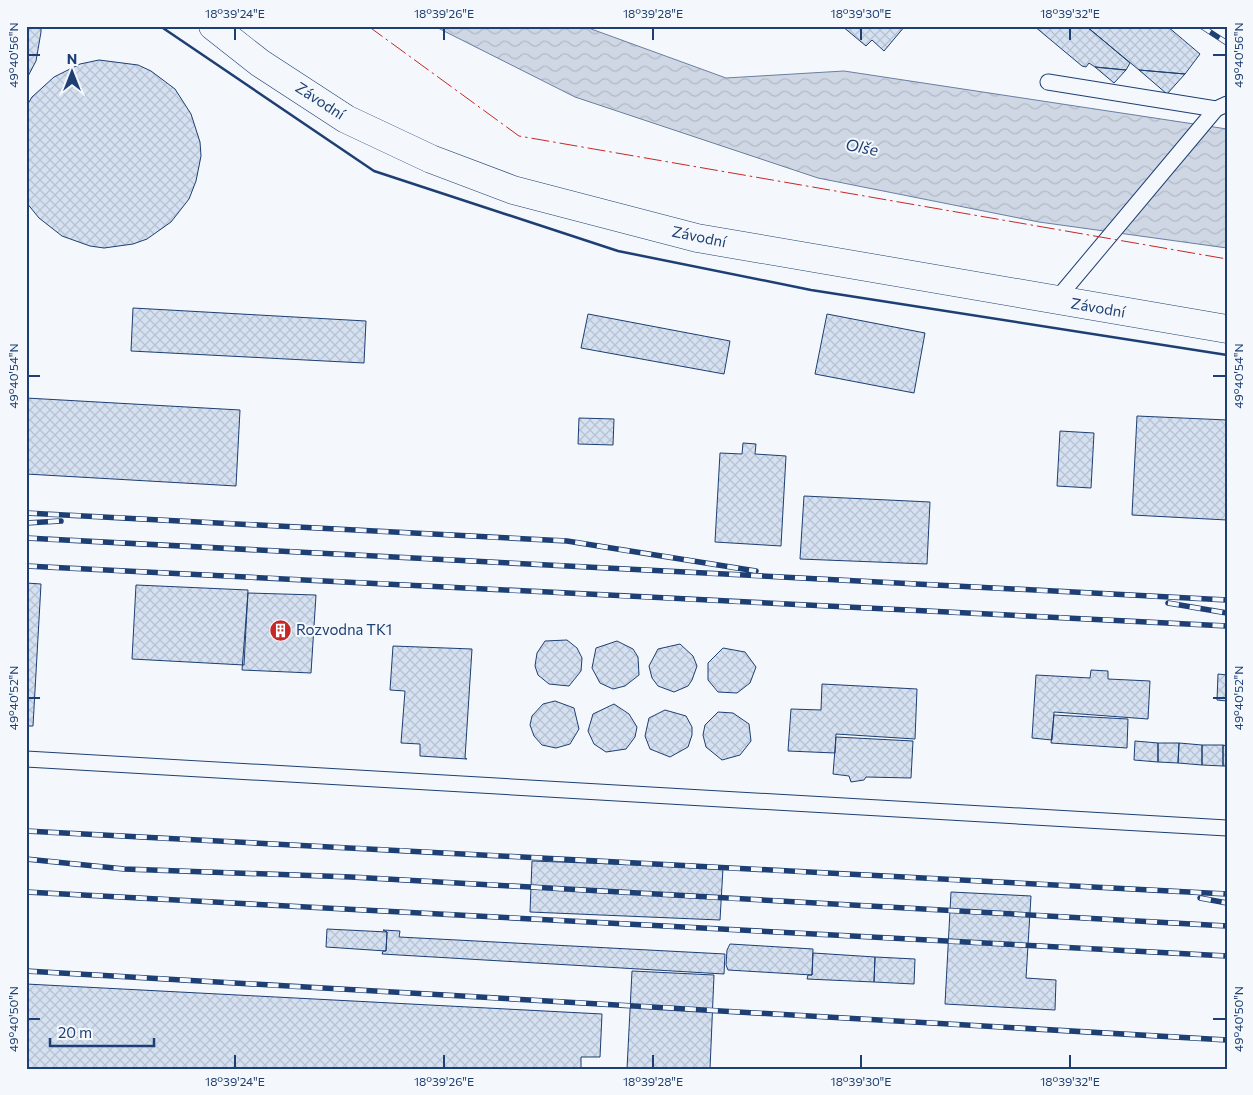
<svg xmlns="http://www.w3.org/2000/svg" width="1253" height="1095" font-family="Commissioner,sans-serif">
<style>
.water{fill:url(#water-waves);stroke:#687fa3}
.building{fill:url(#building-cross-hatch);stroke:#1d3f73}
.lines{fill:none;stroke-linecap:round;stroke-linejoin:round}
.service-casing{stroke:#1d3f73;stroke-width:17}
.tertiary-casing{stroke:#1d3f73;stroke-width:29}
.service{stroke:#f4f7fb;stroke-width:15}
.tertiary{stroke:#f4f7fb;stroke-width:28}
.rail-casing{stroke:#1d3f73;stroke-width:5.5}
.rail{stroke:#f4f7fb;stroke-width:4;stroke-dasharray:11;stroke-linecap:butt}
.wall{stroke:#1d3f73;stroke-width:2.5}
.power{stroke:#c62828;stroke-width:1;stroke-dasharray:18 4 2.5 4;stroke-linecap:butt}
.ticks{fill:none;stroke:#1d3f73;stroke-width:2}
.labels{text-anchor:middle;stroke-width:4;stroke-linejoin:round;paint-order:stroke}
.street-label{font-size:15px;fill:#1d3f73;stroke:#f4f7fb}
.poi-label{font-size:15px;fill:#1d3f73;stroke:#f4f7fb;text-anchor:start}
.water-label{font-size:16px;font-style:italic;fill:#1d3f73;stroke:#f4f7fb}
.neatline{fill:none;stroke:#1d3f73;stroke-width:2}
.ticks-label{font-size:12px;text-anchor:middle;fill:#1d3f73}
</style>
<defs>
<pattern id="water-waves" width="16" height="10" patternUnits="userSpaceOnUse" patternTransform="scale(1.25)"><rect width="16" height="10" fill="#cfd7e4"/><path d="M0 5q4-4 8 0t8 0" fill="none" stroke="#b1bac7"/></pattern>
<pattern id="building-cross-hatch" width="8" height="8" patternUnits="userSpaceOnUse" patternTransform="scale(1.25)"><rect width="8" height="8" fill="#d5e0f0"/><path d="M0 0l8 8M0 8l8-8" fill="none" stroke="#b6c1d1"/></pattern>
</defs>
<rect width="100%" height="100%" fill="#f4f7fb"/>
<path class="water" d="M434,26H583L726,78L844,71L1227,129V248L1039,222L818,178L575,97Z"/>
<path class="building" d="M26,26H41V32L36,61L26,80Z
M842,26H905L884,51L872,40L866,46Z
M1034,26H1086L1130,63L1126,70L1095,67L1089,63L1086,67L1082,66Z
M1086,26H1167L1200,54L1185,74L1139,70Z
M99,60L138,65L151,71L175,89L191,114L200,142L201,156L196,181L189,199L171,222L147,239L133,244L104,248L90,246L62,236L39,218L26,202V107L32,97L54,77L80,64Z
M1095,67L1126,70L1114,83Z
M1139,70L1185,74L1167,94Z
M133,308L366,321L364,363L131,351Z
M588,314L730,341L724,374L581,348Z
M827,314L925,333L914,393L815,374Z
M26,398L240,410L236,486L26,474Z
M1137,416L1227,420V520L1132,515Z
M579,418L614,419L613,445L578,444Z
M1060,431L1094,433L1091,488L1057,486Z
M743,443L756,444L755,454L786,456L781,546L715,542L720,453L742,454Z
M804,496L930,502L927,564L800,559Z
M26,583L41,584L33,726H26Z
M136,585L248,590L244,665L132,659Z
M248,593L316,595L311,673L242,670Z
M567,640L577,648L582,658L581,671L569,686L549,684L538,675L535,666L537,653L545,641Z
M617,641L633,649L638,657L639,675L625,686L613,689L600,683L592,668L596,648Z
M680,644L693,656L697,666L692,680L688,686L674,692L658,686L652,678L649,666L658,649Z
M393,646L472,649L465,758L467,759L420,756V744L401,743L405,691L390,690Z
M723,648L745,652L756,667L750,683L737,693L718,692L708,680V663Z
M1091,670L1108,671V679L1150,681L1148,719L1054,712L1052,740L1032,738L1036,675L1090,678Z
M1218,674L1227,675V701L1217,700Z
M822,684L917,689L915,739L836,734L835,753L788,751L791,709L821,710Z
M555,701L574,708L579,729L570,744L556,748L542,745L534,736L530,725L532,716L543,704Z
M614,704L629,714L637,727L635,737L626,749L606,752L594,744L588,731L593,714Z
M665,710L686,716L692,727V735L688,747L670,757L650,749L645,736L649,718Z
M718,712L733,713L749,724L751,741L740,755L722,760L706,747L703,735L705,725Z
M1054,715L1128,719L1127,748L1051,743Z
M836,737L913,741L911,778L866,777L864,780L851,782L849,776L833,774Z
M1135,741L1158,743V762L1134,760Z
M1158,743H1179L1178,763L1158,762Z
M1179,743L1202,745V765L1178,763Z
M1202,745H1223V766L1202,765Z
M1223,745L1227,746V766H1223Z
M532,861L723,868L720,920L530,912Z
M951,892L1031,896L1026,978L1056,980L1055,1010L945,1004Z
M327,929L387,932L386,951L326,947Z
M383,930L400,931L399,937L725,954L724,974L382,954L383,951H386L387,932Z
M730,944L813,949L812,975L728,970L726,965L727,950Z
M813,953L875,957L874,982L807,979L808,975H812Z
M875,957L915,959L914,984L874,982Z
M632,971L714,975L710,1069H627Z
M26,984L602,1014L600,1057H581V1069H26Z"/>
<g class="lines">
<defs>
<path id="service" d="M1048,82L1216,109L1227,104
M1056,300L1216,109
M26,759L1227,828"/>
<path id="tertiary" d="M213,26L260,63L346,119L431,159L513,190L697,238L1227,329"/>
</defs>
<use href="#service" class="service-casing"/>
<use href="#tertiary" class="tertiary-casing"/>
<use href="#service" class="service"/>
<use href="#tertiary" class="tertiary"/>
<defs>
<path id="rail" d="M1201,26L1227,43
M26,513L567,541L756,571
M26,523L61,521
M26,538L1227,600
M26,566L1227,626
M1168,603L1227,613
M26,831L1227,894
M26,859L124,869L351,877L1227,926
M26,892L1227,956
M1200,898L1227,903
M26,971L1227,1040"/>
</defs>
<use href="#rail" class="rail-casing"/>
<use href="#rail" class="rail"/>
<path class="wall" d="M160,26L374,171L618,251L811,290L1227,355"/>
<path class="power" d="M368,26L519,136L1227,259"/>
</g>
<path class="ticks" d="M235,28V40M444,28V40M653,28V40M861,28V40M1070,28V40M28,55H40M1213,55H1226M28,376H40M1213,376H1226M28,698H40M1213,698H1226M28,1019H40M1213,1019H1226M235,1055V1068M444,1055V1068M653,1055V1068M861,1055V1068M1070,1055V1068"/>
<defs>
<symbol id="building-disc" viewBox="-11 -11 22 22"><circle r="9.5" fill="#c62828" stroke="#f4f7fb"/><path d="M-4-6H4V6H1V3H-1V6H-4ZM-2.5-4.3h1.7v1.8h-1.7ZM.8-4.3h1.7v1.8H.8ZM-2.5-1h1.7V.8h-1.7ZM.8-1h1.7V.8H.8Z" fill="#fff"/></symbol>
</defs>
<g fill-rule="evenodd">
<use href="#building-disc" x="268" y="618" width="25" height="25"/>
</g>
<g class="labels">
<g class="street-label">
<text transform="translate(320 101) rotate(33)" y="5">Závodní</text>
<text transform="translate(699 237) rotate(12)" y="5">Závodní</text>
<text transform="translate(1098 308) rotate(10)" y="5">Závodní</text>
</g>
<g class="poi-label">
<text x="296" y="635">Rozvodna TK1</text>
</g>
<g class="water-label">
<text transform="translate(862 147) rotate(11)" y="6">Olše</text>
</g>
</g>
<rect width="1253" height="1095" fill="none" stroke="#f4f7fb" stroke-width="55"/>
<g transform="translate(72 72)" stroke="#f4f7fb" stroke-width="4" paint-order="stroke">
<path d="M0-4L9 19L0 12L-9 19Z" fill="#1d3f73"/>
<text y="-8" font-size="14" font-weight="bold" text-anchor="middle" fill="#1d3f73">N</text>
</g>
<path d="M50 1038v8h104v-8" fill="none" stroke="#1d3f73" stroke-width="2.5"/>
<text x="58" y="1038" font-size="15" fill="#1d3f73" stroke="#f4f7fb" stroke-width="4" paint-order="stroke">20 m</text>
<rect x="28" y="28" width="1198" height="1040" class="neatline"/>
<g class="ticks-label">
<text x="235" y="18">18°39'24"E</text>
<text x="444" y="18">18°39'26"E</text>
<text x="653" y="18">18°39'28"E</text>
<text x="861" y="18">18°39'30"E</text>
<text x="1070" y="18">18°39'32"E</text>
<text transform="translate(14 55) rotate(-90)" y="4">49°40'56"N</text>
<text transform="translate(1239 55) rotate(-90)" y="4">49°40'56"N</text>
<text transform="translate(14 376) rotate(-90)" y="4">49°40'54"N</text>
<text transform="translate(1239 376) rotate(-90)" y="4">49°40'54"N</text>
<text transform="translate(14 698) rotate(-90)" y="4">49°40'52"N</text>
<text transform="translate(1239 698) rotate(-90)" y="4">49°40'52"N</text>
<text transform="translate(14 1019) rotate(-90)" y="4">49°40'50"N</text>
<text transform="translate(1239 1019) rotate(-90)" y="4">49°40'50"N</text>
<text x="235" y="1086">18°39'24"E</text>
<text x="444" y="1086">18°39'26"E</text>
<text x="653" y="1086">18°39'28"E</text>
<text x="861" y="1086">18°39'30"E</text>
<text x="1070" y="1086">18°39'32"E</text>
</g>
</svg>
